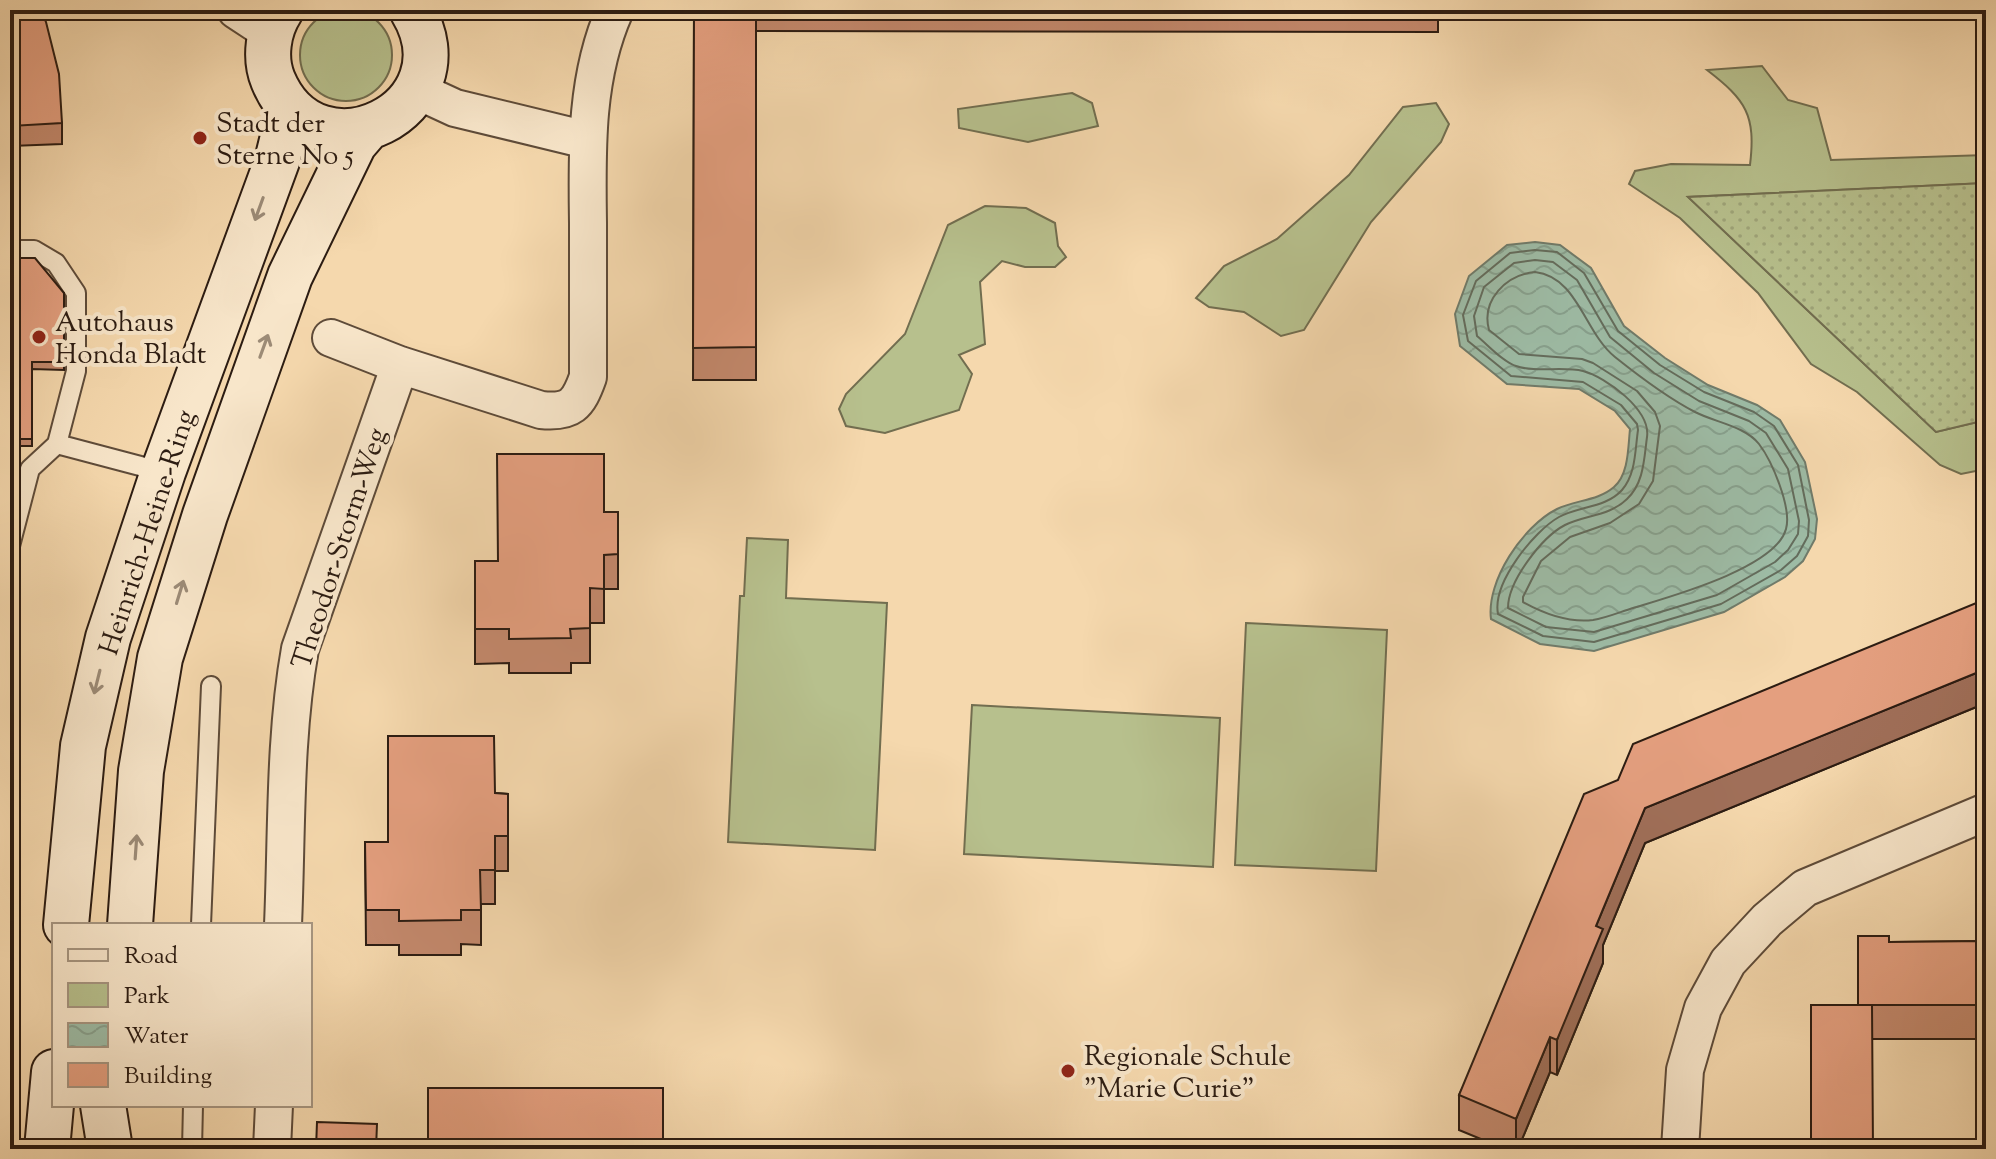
<svg xmlns="http://www.w3.org/2000/svg" width="1996" height="1159" font-family="'Sorts Mill Goudy',serif">
<style>
.green{fill:#b7c08d;stroke:#726e50;stroke-width:2}
.garden{fill:url(#garden-dots);stroke:#726e50;stroke-width:2}
.water{fill:url(#water-waves);stroke:#707b6a;stroke-width:2}
.lines{fill:none;stroke-linecap:round;stroke-linejoin:round}
.shore{stroke:#646c5c;stroke-width:2}
.service-casing{stroke:#5e4b39;stroke-width:22}
.minor-casing{stroke:#5e4b39;stroke-width:40}
.secondary-casing{stroke:#2c1c12;stroke-width:48}
.service{stroke:#f8e6ca;stroke-width:18}
.minor{stroke:#f8e6ca;stroke-width:36}
.secondary{stroke:#f8e6ca;stroke-width:44}
.wall{fill:#c4896d;stroke:#2c1c12;stroke-width:2}
.shaded-wall{fill:#a06f59;stroke:#2c1c12;stroke-width:2}
.building{fill:#e49f7f;stroke:#2c1c12;stroke-width:2}
.oneway{stroke:#9c8b77}
.poi-dot{fill:#8f2418;stroke:#f8e6ca;stroke-width:3}
.labels{text-anchor:middle;stroke-width:8;stroke-linejoin:round;paint-order:stroke}
.poi-label{font-size:28px;fill:#2c1c12;stroke:#f8e6ca;text-anchor:start}
.street-label{font-size:28px;fill:#2c1c12;stroke:#f8e6ca}
</style>
<defs>
<pattern id="garden-dots" width="8" height="8" patternUnits="userSpaceOnUse" patternTransform="scale(2)"><rect width="8" height="8" fill="#b7c08d"/><path d="M2 2h.1M6 6h.1" fill="none" stroke="#9ea479" stroke-width="1.8" stroke-linecap="round"/></pattern>
<pattern id="water-waves" width="16" height="10" patternUnits="userSpaceOnUse" patternTransform="scale(2)"><rect width="16" height="10" fill="#9dbba5"/><path d="M0 5q4-4 8 0t8 0" fill="none" stroke="#87a08d"/></pattern>
</defs>
<rect width="100%" height="100%" fill="#f5d8ad"/>
<filter id="stains"><feTurbulence type="fractalNoise" baseFrequency=".0025" numOctaves="4"/><feColorMatrix values="0 0 0 0 .2 0 0 0 0 .09 0 0 0 0 .02 0 0 0 .5 -.17"/></filter>
<radialGradient id="worn" r=".72"><stop offset=".6" stop-color="#630" stop-opacity="0"/><stop offset="1" stop-color="#630" stop-opacity=".3"/></radialGradient>
<path class="green" d="M300 55a46 46 0 1 1 92 0a46 46 0 1 1-92 0Z
M1762,66L1788,100L1817,108L1831,160L1986,155V183L1688,197L1936,432L1986,420V469L1961,474L1940,465L1857,392L1811,364L1758,293L1680,218L1629,184L1635,171L1671,164L1750,165C1756,115 1746,100 1707,70Z
M1072,93L1092,103L1098,126L1028,142L959,128L958,109Z
M1436,103L1449,124L1441,142L1371,222L1304,330L1281,336L1244,312L1209,307L1196,298L1224,266L1277,239L1349,175L1403,107Z
M985,206L1026,208L1055,223L1058,246L1066,257L1055,267H1025L1002,261L980,282L985,344L959,355L972,374L959,410L885,433L846,426L839,409L846,394L905,334L948,225Z
M747,538L788,540L786,598L887,603L875,850L728,842L740,596H744Z
M1246,623L1387,630L1376,871L1235,865Z
M972,705L1220,718L1213,867L964,854Z"/>
<path class="garden" d="M1986,183V420L1936,432L1688,197Z"/>
<path class="water" d="M1535,242L1560,245L1591,268L1624,326L1665,358L1708,385L1757,405L1780,420L1805,462L1817,519L1815,539L1803,561L1785,577L1724,612L1594,651L1540,644L1491,619C1486,581 1523,526 1557,509C1575,500 1598,501 1614,487C1629,474 1628,447 1630,429L1615,411L1579,389L1507,384L1460,346L1455,314L1469,276L1507,245Z"/>
<g class="lines">
<path class="shore" d="M1535,250L1557,252L1584,273L1618,331L1660,365L1704,392L1754,412L1774,426L1798,465L1809,520L1808,536L1797,556L1781,570L1721,604L1594,642L1543,636L1498,614C1492,583 1534,531 1559,517C1579,506 1606,508 1622,490C1636,474 1635,450 1638,430L1637,424L1621,405L1583,382L1511,376L1468,341L1463,315L1476,281L1510,253Z
M1535,260L1553,262L1577,280L1610,337L1654,373L1699,401L1749,421L1766,433L1788,469L1799,521L1798,534L1788,550L1775,562L1717,595L1594,632L1546,627L1508,608C1508,581 1542,537 1565,525C1585,515 1610,516 1627,499C1644,483 1644,459 1647,437C1651,410 1606,377 1583,371C1562,366 1536,373 1516,366C1503,362 1488,345 1477,336L1474,316L1484,287L1514,263Z
M1535,272C1578,277 1584,332 1615,357C1640,377 1666,397 1695,412C1714,422 1745,426 1759,444C1772,461 1792,508 1786,529C1776,568 1669,597 1633,608C1620,612 1606,618 1593,620C1569,623 1543,613 1523,602V597L1541,561L1570,537L1610,523L1639,504L1653,481L1660,426L1655,412L1637,391L1593,363L1582,359L1519,354L1489,330C1481,300 1506,275 1535,272Z"/>
<defs>
<path id="service" d="M10,250H34L56,263L76,293V371L57,444L163,472
M10,546L30,469L57,444
M201,925L211,686
M192,1149L193,1105"/>
<path id="minor" d="M236,10L271,33
M416,90L455,108L587,140
M331,338L400,365L541,410C571,413 578,405 588,377C588,326 588,274 588,223C587,151 585,77 615,10
M283,925C287,834 284,739 300,649L400,365
M272,1149L274,1105
M1680,1149L1685,1070L1703,1008L1728,962L1767,920L1805,888L1986,812"/>
<path id="secondary" d="M281,10C268,30 264,58 273,80C317,186 472,109 412,10
M66,925L83,746L108,638L163,472L277,161L290,108
M130,925L141,771L160,658L205,515L290,276L354,144L366,130
M103,1105L110,1149
M47,1149L54,1072"/>
</defs>
<use href="#service" class="service-casing"/>
<use href="#minor" class="minor-casing"/>
<use href="#secondary" class="secondary-casing"/>
<use href="#service" class="service"/>
<use href="#minor" class="minor"/>
<use href="#secondary" class="secondary"/>
</g>
<path class="wall" d="M10,10L62,123V144L11,146L10,135Z
M694,10H1438V32L756,31V380H693Z
M10,258L64,293V370L32,369V446H10Z
M604,512H618V589H604V623H590V663H571V673H509V663L475,664V561H498Z
M1986,599V703L1645,843L1603,945V963L1557,1075L1550,1072L1518,1149H1505L1459,1130V1095L1618,780Z
M495,793L508,794V871H495V904H481V945L461,944V955H399V945H366L365,842H388Z
M1986,941V1039H1872L1858,1005L1889,942Z"/>
<path class="shaded-wall" d="M1986,669V703L1645,843L1603,945V963L1557,1075V1040L1596,926L1645,808Z
M1550,1037V1072L1518,1149H1516V1119Z"/>
<path class="building" d="M10,10H41L46,22L59,74L62,123L11,126L10,114Z
M694,10H756V347L693,348Z
M10,258H35L64,293V362H32V439H10Z
M497,454H604V512H618V554L604,555V589L590,588V628L570,629L571,638L509,639V629H475V561H498Z
M1986,599V669L1645,808L1596,926L1603,929L1581,982L1557,1040L1550,1037L1516,1119L1459,1095L1584,794L1618,780L1633,744Z
M388,736H494L495,793L508,794V836H495V870H480L481,910H461V920L399,921V910H366L365,842H388Z
M1858,936H1889V942L1986,941V1005H1858Z
M1811,1005H1872L1873,1149H1811Z
M428,1088H663V1149H428Z
M317,1122L377,1124L376,1149H316Z"/>
<defs><path id="oneway-shaft" d="M-6 0H5M1.5-3L5.5 0L1.5 3" fill="none" stroke-width="1.6" stroke-linecap="round" stroke-linejoin="round" transform="scale(2)"/></defs>
<g class="oneway">
<use href="#oneway-shaft" transform="translate(259 209) rotate(110)"/>
<use href="#oneway-shaft" transform="translate(264 346) rotate(-70)"/>
<use href="#oneway-shaft" transform="translate(180 592) rotate(-73)"/>
<use href="#oneway-shaft" transform="translate(97 682) rotate(104)"/>
<use href="#oneway-shaft" transform="translate(136 847) rotate(-86)"/>
</g>
<g class="poi-dot">
<circle cx="200" cy="138" r="8"/>
<circle cx="39" cy="337" r="8"/>
<circle cx="1068" cy="1071" r="8"/>
</g>
<g class="labels">
<g class="poi-label">
<text x="216" y="132">Stadt der<tspan x="216" dy="32">Sterne No 5</tspan></text>
<text x="55" y="331">Autohaus<tspan x="55" dy="32">Honda Bladt</tspan></text>
<text x="1084" y="1065">Regionale Schule<tspan x="1084" dy="32">"Marie Curie"</tspan></text>
</g>
<g class="street-label">
<text transform="translate(146 532) rotate(-72)" y="10">Heinrich-Heine-Ring</text>
<text transform="translate(338 548) rotate(-72)" y="10">Theodor-Storm-Weg</text>
</g>
</g>
<rect width="1996" height="1159" fill="none" stroke="#f5d8ad" stroke-width="40"/>
<rect x="12" y="12" width="1972" height="1135" fill="none" stroke="#2c1c12" stroke-width="4"/>
<rect x="20" y="20" width="1956" height="1119" fill="none" stroke="#2c1c12" stroke-width="2"/>
<rect x="52" y="923" width="260" height="184" fill="#f8e6ca" stroke="#a69580" stroke-width="2"/>
<rect x="68" y="949" width="40" height="12" fill="#f8e6ca" stroke="#a69580" stroke-width="2"/>
<text x="124" y="963" font-size="24" fill="#2c1c12">Road</text>
<rect x="68" y="983" width="40" height="24" fill="#b7c08d" stroke="#a69580" stroke-width="2"/>
<text x="124" y="1003" font-size="24" fill="#2c1c12">Park</text>
<rect x="68" y="1023" width="40" height="24" fill="url(#water-waves)" stroke="#a69580" stroke-width="2"/>
<text x="124" y="1043" font-size="24" fill="#2c1c12">Water</text>
<rect x="68" y="1063" width="40" height="24" fill="#e49f7f" stroke="#a69580" stroke-width="2"/>
<text x="124" y="1083" font-size="24" fill="#2c1c12">Building</text>
<rect width="100%" height="100%" filter="url(#stains)"/>
<rect width="100%" height="100%" fill="url(#worn)"/>
</svg>
